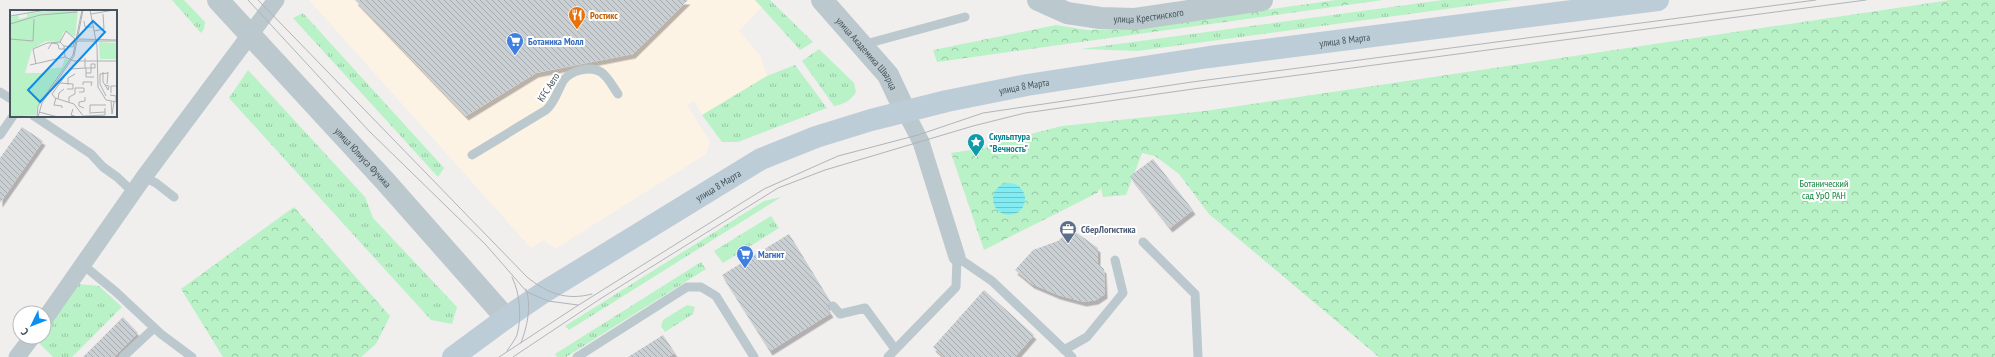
<svg xmlns="http://www.w3.org/2000/svg" width="1995" height="357" font-family="'PT Sans Narrow',sans-serif">
<style>
.commercial{fill:#fdf3e5}
.grass{fill:url(#grass-tufts)}
.forest{fill:url(#forest-crowns)}
.water{fill:url(#water-rules)}
.building{fill:url(#building-back-hatch);filter:url(#shadow)}
.lines{fill:none;stroke-linecap:round;stroke-linejoin:round}
.service{stroke:#bbc8ce;stroke-width:9}
.minor{stroke:#bbc8ce;stroke-width:17}
.tertiary{stroke:#bbc8ce;stroke-width:22}
.secondary{stroke:#bdcdd7;stroke-width:22}
.tram{stroke:#afb5b9;stroke-width:1}
.labels{text-anchor:middle;stroke-width:4;stroke-linejoin:round;paint-order:stroke}
.street-label{font-size:10px;fill:#45555d;stroke:#fff}
.food-label{font-size:10px;font-weight:bold;fill:#c56008;stroke:#fff;text-anchor:start}
.shop-label{font-size:10px;font-weight:bold;fill:#366cbe;stroke:#fff;text-anchor:start}
.culture-label{font-size:10px;font-weight:bold;fill:#0d838f;stroke:#fff;text-anchor:start}
.park-label{font-size:10px;fill:#0f8438;stroke:#fff}
.service-label{font-size:10px;font-weight:bold;fill:#4e5e75;stroke:#fff;text-anchor:start}
.inset-road{fill:none;stroke:#acb1b4;stroke-width:1}
.view{fill:#0d8de8;fill-opacity:0.15;stroke:#0d8de8;stroke-width:2}
.inset-edge{fill:none;stroke:#45555d;stroke-width:2}
</style>
<defs>
<pattern id="grass-tufts" width="24" height="20" patternUnits="userSpaceOnUse"><rect width="24" height="20" fill="#b8f2c6"/><path d="M3 7l-1-3M5 7V3M7 7l1-3M15 17l-1-3M17 17v-4M19 17l1-3" fill="none" stroke="#97c7a4"/></pattern>
<pattern id="forest-crowns" width="20" height="18" patternUnits="userSpaceOnUse"><rect width="20" height="18" fill="#b8f2c6"/><path d="M2 6a3 3 0 1 1 6 0M12 15a3 3 0 1 1 6 0" fill="none" stroke="#97c7a4"/></pattern>
<pattern id="water-rules" width="6" height="5" patternUnits="userSpaceOnUse"><rect width="6" height="5" fill="#81edf3"/><path d="M0 2.5h6" fill="none" stroke="#6bc3c8"/></pattern>
<pattern id="building-back-hatch" width="6" height="6" patternUnits="userSpaceOnUse"><rect width="6" height="6" fill="#cacfd3"/><path d="M-1 5l2 2M0 0l6 6M5-1l2 2" fill="none" stroke="#a6abae"/></pattern>
<filter id="shadow"><feDropShadow dx="2.5" dy="4.5" stdDeviation="0" flood-color="#0004"/></filter>
</defs>
<rect width="100%" height="100%" fill="#f1eeee"/>
<path class="commercial" d="M309,0H755L762,7L739,31L760,55L767,76L702,115L694,101L687,105L710,142L706,154L555,249L544,240L531,248Z"/>
<path class="grass" d="M172,0H184L205,22L204,29L201,33Z
M755,0H770L813,42L800,50Z
M1443,0H1512L1137,51L1081,49Z
M303,13L444,168L438,177L293,18Z
M819,49L854,83L856,92C850,101 845,104 834,106L802,61Z
M795,65L827,108L738,142H722L702,115L767,76Z
M248,70L365,197L373,218L457,307L452,324L431,320L229,98Z
M781,197L569,330L565,326L764,201Z
M771,216L779,228L723,263L714,251Z
M701,262L706,269L566,357H557L555,354Z
M78,284L99,286L122,307L72,357H53L40,344L42,337H44V331Z
M687,305L695,307L693,314L665,332L661,326L663,320Z"/>
<path class="forest" d="M1336,0H1383L937,62L933,50L1056,25L1087,30L1127,29Z
M1950,0H1995V357H1379L1209,214L1179,174L1155,156L1142,153L1126,195L1103,197L1101,188L1097,193L984,250L951,153L990,147L984,146L1062,126L1205,111Z
M294,207L390,316L376,344L361,357H223L181,289Z"/>
<path class="water" d="M993 199a16 16 0 1 1 32 0a16 16 0 1 1-32 0Z"/>
<path class="building" d="M355,0H688L633,54L536,73L466,116Z
M22,127L43,141L0,203V158Z
M1153,159L1193,210L1170,228L1130,176Z
M1068,232L1077,233L1098,248V264L1104,269L1105,294L1096,300L1084,302L1058,295L1032,284L1015,270L1033,250L1058,241Z
M789,234L830,301L827,307L831,313L770,351L722,275Z
M984,290L1034,335L1015,357H944L933,347Z
M123,317L138,333L114,357H83Z
M663,335L675,353L668,357H628Z"/>
<g class="lines">
<path class="service" d="M862,45L965,17
M0,92L11,99
M34,116L91,154L103,167L117,177L134,193
M0,135L13,116
M472,155L546,110C555,102 557,92 563,81C567,75 573,72 581,70C603,65 607,78 618,94
M144,177L156,183L174,197
M1143,242L1195,294L1198,357
M957,257L992,281L1072,357
M85,262L88,269L116,292L161,334L192,357
M833,306L840,314L865,308L895,349
M1064,350L1087,337L1123,293L1115,260
M123,357L154,328
M577,357L687,287H701L716,296L754,357
M888,357L956,287L957,257"/>
<path class="minor" d="M905,111L921,142L957,257
M44,320L144,177L276,0
M17,357L32,337"/>
<g class="tertiary">
<path id="s1" d="M218,0L385,181L506,318"/>
<path id="s2" d="M822,0L888,75L905,111"/>
<path id="s3" d="M1038,0L1067,13L1100,18L1135,19L1262,0"/>
</g>
<path class="secondary" id="s4" d="M453,357L506,318L544,292L761,159L816,137L871,120L947,101L1027,85L1209,57L1658,0"/>
<path class="tram" d="M248,0L369,131L486,245L527,292L548,301L578,305
M258,0L527,277C547,293 566,301 592,294
M521,343C527,327 532,306 526,289
M507,351C510,346 515,340 517,335C522,317 520,293 512,277
M499,357L577,306L764,189L838,156L918,135L983,113L1192,82L1816,0
M513,357L600,299L778,188L825,170L973,126L1025,113L1193,89L1866,0"/>
</g>
<defs>
<symbol id="restaurant-pin" viewBox="-11 -11 22 30"><path d="M0 17L-7.5 6A9.5 9.5 0 1 1 7.5 6Z" fill="#e8710a" stroke="#fff"/><path d="M-5-6h1v4h1v-4h1v4h1v-4h1v5L-1.5 .5V6h-2V.5L-5-1ZM5-6V6H3V1.5H1.5Q1.5-4 5-6Z" fill="#fff"/></symbol>
<symbol id="supermarket-pin" viewBox="-11 -11 22 30"><path d="M0 17L-7.5 6A9.5 9.5 0 1 1 7.5 6Z" fill="#3f7fe0" stroke="#fff"/><path d="M-6-5.5h2.5l.6 2H6L4.5 2H-2.5L-4.4-4H-6ZM-1.5 3.2a1.3 1.3 0 1 0 .1 0ZM3 3.2a1.3 1.3 0 1 0 .1 0Z" fill="#fff"/></symbol>
<symbol id="sight-pin" viewBox="-11 -11 22 30"><path d="M0 17L-7.5 6A9.5 9.5 0 1 1 7.5 6Z" fill="#0f9aa8" stroke="#fff"/><path d="M0-6L1.8-2.2L6-1.7L2.9 1.2L3.7 5.4L0 3.3L-3.7 5.4L-2.9 1.2L-6-1.7L-1.8-2.2Z" fill="#fff"/></symbol>
<symbol id="office-pin" viewBox="-11 -11 22 30"><path d="M0 17L-7.5 6A9.5 9.5 0 1 1 7.5 6Z" fill="#5c6f8a" stroke="#fff"/><path d="M-6-3h4V-5.5h4V-3h4V5H-6ZM-1-4.5V-3h2v-1.5ZM-6 0V1H6V0Z" fill="#fff"/></symbol>
</defs>
<g fill-rule="evenodd">
<use href="#restaurant-pin" x="567" y="5" width="20" height="27"/>
<use href="#supermarket-pin" x="505" y="31" width="20" height="27"/>
<use href="#sight-pin" x="966" y="132" width="20" height="27"/>
<use href="#office-pin" x="1058" y="219" width="20" height="27"/>
<use href="#supermarket-pin" x="735" y="244" width="20" height="27"/>
</g>
<g class="labels">
<g class="street-label">
<text dy="4" stroke="none"><textPath href="#s3" startOffset="114">улица Крестинского</textPath></text>
<text dy="4" stroke="none"><textPath href="#s4" startOffset="964">улица 8 Марта</textPath></text>
<text dy="4" stroke="none"><textPath href="#s2" startOffset="70">улица Академика Шварца</textPath></text>
<text dy="4" stroke="none"><textPath href="#s4" startOffset="640">улица 8 Марта</textPath></text>
<text transform="translate(548 87) rotate(-57)" y="4">KFC Авто</text>
<text dy="4" stroke="none"><textPath href="#s1" startOffset="214">улица Юлиуса Фучика</textPath></text>
<text dy="4" stroke="none"><textPath href="#s4" startOffset="316">улица 8 Марта</textPath></text>
</g>
<g class="food-label">
<text x="590" y="19">Ростикс</text>
</g>
<g class="shop-label">
<text x="528" y="45">Ботаника Молл</text>
<text x="758" y="258">Магнит</text>
</g>
<g class="culture-label">
<text x="989" y="140">Скульптура<tspan x="989" dy="12">"Вечность"</tspan></text>
</g>
<g class="park-label">
<text x="1824" y="187">Ботанический<tspan x="1824" dy="12">сад УрО РАН</tspan></text>
</g>
<g class="service-label">
<text x="1081" y="233">СберЛогистика</text>
</g>
</g>
<g transform="translate(10 10)">
<rect width="107" height="107" fill="#f1eeee"/>
<path d="M45,0H68L65,27L54,21L50,32L36,31L22,39L15,63H32L38,59L52,57L55,48L59,50L27,97L26,105L0,107V7L8,5L9,9L17,7V4ZM89,32L107,33V49H90Z" fill="#b8f2c6"/>
<path class="inset-road" d="M80,0L87,36L88,77L96,90L107,92M81,4L104,0M0,6L36,0M74,11L75,17H84M0,14L30,5L67,2M84,21L94,19L93,4M0,29L23,31L24,9M68,29L107,30M65,33L68,31H107M54,36L63,37L65,29L56,21L50,32L54,36L55,47M38,39L42,33L48,34L49,39H54M26,54L23,39L37,33L51,32M81,54H85V58H81ZM20,55L55,47L64,51H107M75,58H81V63H76M76,58V67H84M93,62V72L95,75L98,80L99,76L95,75M50,73L63,74V79H57M97,74L98,62M58,75V68L65,64M73,75V72H82L81,76M101,83V76H107M100,85L106,86V92M96,86L90,74V64L98,63M46,88L44,95L52,96V98M48,89L49,83L54,79M101,91L102,104M59,92V87L65,84V78H74V82H69M74,98L69,96V92L75,91V87M63,99L61,105L67,107M29,102L48,107M80,102V95H96M79,103L95,102M102,104L104,92M74,106L95,105V98M27,107L28,96L63,45L72,0M28,107L32,93L64,46L73,0M74,107L64,94L45,88L42,84L60,59L75,58V48"/>
<path class="view" d="M83,11L95,22L30,92L18,80Z"/>
<rect width="107" height="107" class="inset-edge"/>
</g>
<g transform="translate(32 325) rotate(227)"><circle r="19" fill="#ffffff" stroke="#b5bbbe"/>
<path d="M0-3L7 15L0 10L-7 15Z" fill="#0a90ef"/>
<text y="-6" font-size="11" font-weight="bold" text-anchor="middle" fill="#45555d">С</text>
</g>
</svg>
